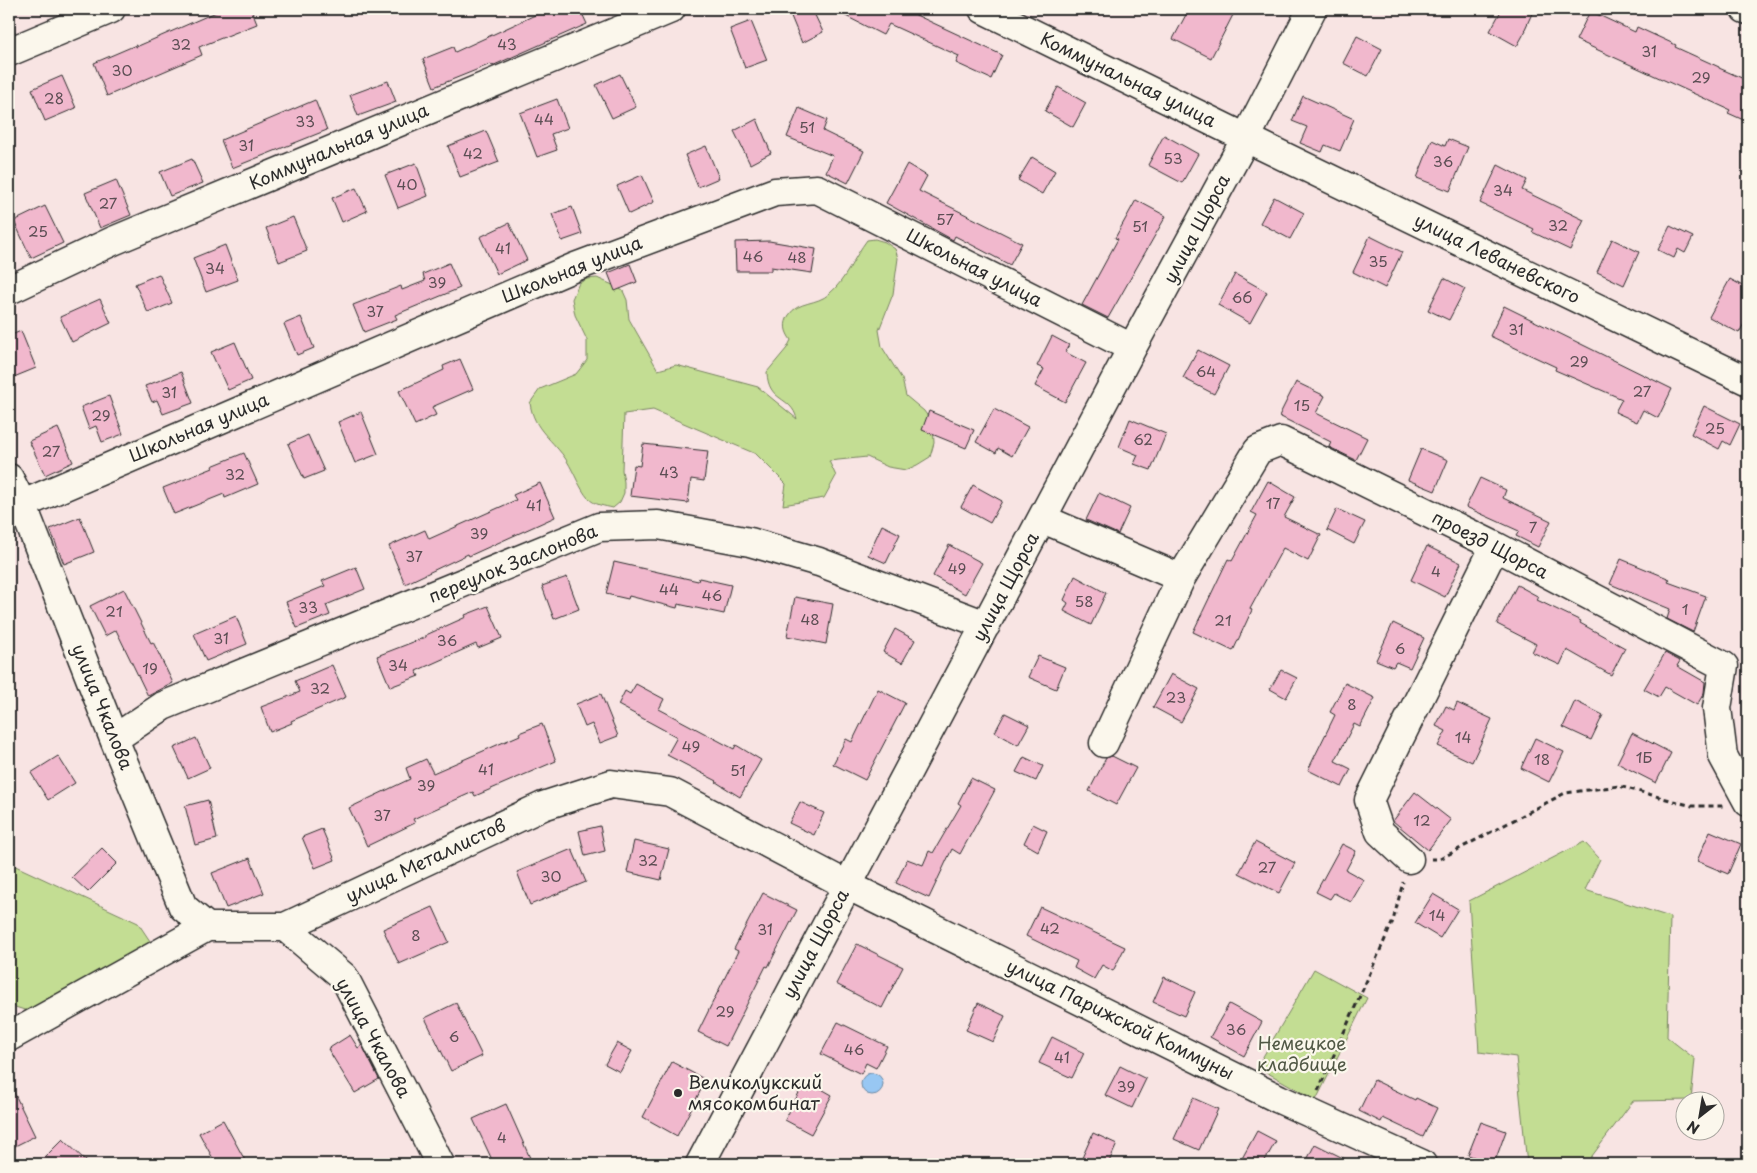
<svg xmlns="http://www.w3.org/2000/svg" width="1757" height="1173" font-family="'Playpen Sans',sans-serif">
<style>
.green{fill:#c3dd93;stroke:#77845f}
.water{fill:#98c7f3;stroke:#6c89a3}
.building{fill:#f1b8cd;stroke:#2b2b2b}
.lines{fill:none;stroke-linecap:round;stroke-linejoin:round}
.minor-casing{stroke:#2b2b2b;stroke-width:31}
.path{stroke:#2b2b2b;stroke-width:3;stroke-dasharray:5 4;stroke-linecap:butt}
.minor{stroke:#fbf7ec;stroke-width:28}
.poi-dot{fill:#2b2b2b;stroke:#fbf7ec;stroke-width:2}
.labels{text-anchor:middle;stroke-width:4.5;stroke-linejoin:round;paint-order:stroke}
.number-label{font-size:15px;fill:#5c4e54}
.street-label{font-size:18px;fill:#2b2b2b;stroke:#fbf7ec}
.park-label{font-size:18px;fill:#515845;stroke:#fbf7ec}
.poi-label{font-size:18px;fill:#2b2b2b;stroke:#fbf7ec;text-anchor:start}
</style>
<rect width="100%" height="100%" fill="#f8e4e3"/>
<filter id="ink" filterUnits="userSpaceOnUse"><feTurbulence type="fractalNoise" baseFrequency=".02" numOctaves="2"/><feDisplacementMap in="SourceGraphic" scale="10" xChannelSelector="R" yChannelSelector="G"/><feConvolveMatrix kernelMatrix="1 2 1 2 8 2 1 2 1" color-interpolation-filters="sRGB"/></filter>
<g filter="url(#ink)">
<path class="green" d="M875,239L885,242L895,249L898,258L893,294L879,330L882,347L902,379L906,396L924,411L933,424L934,443L930,457L917,465L906,470L888,467L867,457L829,461L836,476L824,498L783,505L786,484L756,454L653,410L624,414L622,470L624,482V493L620,502L613,508C605,506 594,505 588,498C580,489 574,472 567,461C553,439 534,431 530,403L540,389L576,374L587,360V340L575,315L572,299L579,283L587,279L597,278L615,286L623,291L627,300L629,319L658,370L676,365L758,387L797,419C791,395 768,403 767,372L787,348L791,340C785,332 783,324 789,315C798,301 817,305 829,294C846,280 854,257 867,240Z
M1584,842L1600,859L1585,890L1670,917L1667,1037L1695,1059L1691,1100L1633,1101L1586,1164H1527L1516,1057L1479,1052L1469,901Z
M9,863L138,923L152,944L37,1014L9,1005Z
M1314,969L1367,998L1316,1100L1257,1067Z"/>
<path class="water" d="M861 1084a11 11 0 1 1 22 0a11 11 0 1 1-22 0Z"/>
<path class="building" d="M223,9H251L257,24L199,47L202,55L107,96L94,63L136,45V47Z
M548,9H580L587,24L492,66L491,64L434,87L423,59L453,47L455,52Z
M788,9H812L823,32L802,43Z
M832,9H903L1002,55L991,79L956,63L959,56L889,24L883,35Z
M1189,9H1236L1211,58L1173,39Z
M1502,9H1534L1525,29L1526,30L1517,46L1490,31Z
M1590,11L1635,32L1637,27L1676,45L1675,47L1719,67V68L1744,79L1748,69V122L1728,113L1730,110L1576,40Z
M751,21L767,60L745,68L730,29Z
M1357,36L1382,49L1368,76L1343,63Z
M620,74L636,107L612,118L596,85Z
M62,76L76,108L45,121L32,89Z
M388,81L396,102L358,116L350,95Z
M1058,87L1086,103L1073,127L1045,111Z
M1303,96L1354,119L1340,151L1325,145L1322,152L1300,143L1307,127L1292,121Z
M557,99L568,128L551,134L557,150L537,157L520,113Z
M315,100L327,130L232,168L221,140Z
M799,108L827,120L823,131L864,151L848,183L826,172L833,156L787,137Z
M757,119L771,153L750,164L734,131Z
M486,131L499,162L460,177L448,146Z
M1164,135L1198,154L1182,183L1148,165Z
M1448,139L1468,147L1450,191L1417,178L1432,140L1445,146Z
M706,146L719,178L698,187L685,155Z
M1032,157L1055,171L1042,194L1018,180Z
M192,159L203,183L170,196L160,172Z
M416,163L428,196L398,208L385,175Z
M907,164L927,176L919,191L1022,243L1010,265L955,236L953,240L886,203Z
M1498,165L1527,180L1522,190L1584,220L1570,250L1532,232L1534,229L1480,203Z
M642,175L654,202L629,214L617,186Z
M116,180L131,215L100,228L85,193Z
M356,188L367,211L342,222L332,198Z
M1274,197L1304,213L1290,239L1260,223Z
M1136,200L1166,216L1108,318L1082,305L1118,239L1115,238Z
M45,206L63,243L31,258L14,221Z
M572,207L582,234L562,241L552,214Z
M293,217L307,251L279,262L266,228Z
M509,223L527,260L497,274L480,237Z
M1670,226L1693,237L1685,253L1678,249L1674,258L1658,250Z
M1370,236L1402,252L1385,288L1353,272Z
M1612,239L1639,252L1624,285L1597,272Z
M769,241L816,249L812,273L771,267V271H736L735,242Z
M225,245L238,280L206,292L193,258Z
M449,263L460,288L395,315L397,319L364,332L353,305L401,286L402,290L425,281L423,274Z
M630,264L637,282L615,291L608,273Z
M159,274L172,303L148,313L135,284Z
M1235,274L1267,292L1250,323L1218,305Z
M1444,278L1465,289L1449,320L1428,310Z
M1730,279L1748,289V316L1739,333L1709,317Z
M100,299L111,323L72,342L60,317Z
M1504,306L1672,389L1658,418L1643,410L1637,422L1615,412L1622,399L1555,370L1556,367L1490,336Z
M301,317L314,348L297,355L284,324Z
M21,331L36,368L9,379V336Z
M1052,336L1069,345L1065,352L1086,363L1065,402L1035,386L1044,369L1037,366Z
M235,342L251,380L228,390L211,352Z
M1198,350L1229,366L1214,394L1183,378Z
M460,359L473,389L432,407L436,415L415,425L399,391L444,370L443,366Z
M181,372L193,403L163,414L157,400L152,402L145,386Z
M1296,382L1325,396L1316,413L1367,438L1356,460L1329,447L1331,442L1279,416Z
M109,396L123,434L102,442L96,426L89,429L81,407Z
M1704,406L1740,424L1730,445L1723,441L1719,449L1691,434Z
M994,409L1028,427L1012,456L998,448L996,453L976,442Z
M929,411L974,430L966,448L922,430Z
M361,412L378,454L355,463L338,422Z
M1130,419L1166,434L1151,470L1134,464L1138,455L1119,447Z
M58,428L73,462L45,475L29,441Z
M308,435L324,471L304,479L288,444Z
M643,444L708,451L704,481L691,479L688,503L630,496L634,465L640,466Z
M1421,449L1448,460L1435,491L1408,480Z
M244,453L258,484L225,498L224,494L174,514L163,488L213,468L212,466Z
M1480,478L1506,490L1503,498L1551,521L1538,547L1516,536L1519,531L1466,507Z
M1268,481L1295,497L1284,517L1321,535L1308,561L1283,548L1250,609L1252,610L1233,651L1193,632L1228,559L1232,561L1257,515L1251,512Z
M540,483L555,517L469,556L468,554L405,584L389,546L425,530L429,539L516,500L513,495Z
M973,485L1002,501L990,523L961,507Z
M1099,493L1130,508L1118,534L1086,520Z
M1337,509L1365,522L1354,544L1327,530Z
M80,517L94,552L64,564L50,529Z
M882,525L900,534L886,563L868,555Z
M949,545L982,563L965,594L933,576Z
M1427,546L1461,563L1445,597L1411,580Z
M1621,559L1670,579L1668,582L1706,596L1693,632L1667,619L1670,609L1610,584Z
M614,562L698,581L699,578L731,585L724,614L678,604L677,608L629,596L628,599L606,594Z
M356,567L365,589L326,605L330,615L297,628L286,602L325,586L322,581Z
M1075,576L1106,593L1091,625L1064,611L1068,603L1064,600Z
M567,577L579,609L554,619L542,586Z
M1517,585L1539,597L1537,600L1581,621L1580,623L1625,648L1611,675L1567,650L1560,665L1532,652L1536,644L1497,624Z
M124,589L151,643L153,642L173,683L148,696L116,630L105,636L90,606Z
M795,597L833,604L826,644L787,636Z
M488,606L502,638L478,648L476,644L416,671L419,676L390,687L377,656L426,637V635L466,617L465,615Z
M236,616L247,644L206,661L194,634Z
M1393,623L1424,638L1410,668L1396,662L1393,667L1376,660Z
M895,629L915,640L902,663L883,652Z
M1665,653L1680,661L1677,666L1705,682L1704,693L1697,705L1665,687L1659,697L1644,689Z
M1038,656L1065,667L1056,689L1028,677Z
M332,665L346,697L291,721L292,723L270,732L261,707L300,692L295,681Z
M1281,670L1297,678L1286,698L1270,689Z
M1171,674L1199,689L1181,722L1153,707Z
M1345,683L1375,698L1360,727L1354,724L1335,761L1351,769L1342,787L1308,770L1335,715L1330,712Z
M636,684L664,699L659,709L734,749L736,745L761,760L740,797L716,782L717,781L667,755L677,737L618,705L625,691L630,694Z
M878,689L905,703L865,780L833,764L846,739L852,742Z
M601,694L618,736L600,743L592,724L585,727L576,704Z
M1575,701L1603,715L1591,740L1563,727Z
M1457,703L1492,719L1472,762L1438,746L1446,731L1436,726L1446,706L1454,710Z
M1005,713L1029,725L1018,745L995,732Z
M542,724L556,761L475,796L473,792L413,819L415,823L367,846L349,808L410,779L406,768L426,759L433,773L520,735L519,733Z
M1632,733L1671,753L1656,783L1617,763Z
M196,738L210,768L188,778L174,748Z
M1535,738L1564,752L1549,782L1521,768Z
M58,756L75,783L48,800L31,773Z
M1112,756L1136,768L1116,805L1089,791L1106,758Z
M1024,757L1043,766L1036,781L1016,772Z
M971,778L995,790L960,854L952,849L929,898L896,883L907,859L923,865L929,851L933,853L961,805L958,803Z
M1415,792L1451,820L1428,850L1393,821Z
M208,800L217,839L195,845L185,806Z
M800,802L824,813L814,835L789,823Z
M1033,824L1047,831L1038,851L1024,843Z
M600,826L605,851L585,856L579,831Z
M322,829L335,860L315,868L302,837Z
M1710,831L1741,844L1728,874L1697,861Z
M634,841L669,849L661,880L627,872Z
M1255,842L1295,863L1279,893L1239,873Z
M1342,844L1356,851L1346,870L1364,880L1351,902L1334,893L1330,899L1316,892Z
M102,848L117,863L88,892L72,877Z
M572,849L586,882L530,905L517,872Z
M250,858L264,893L226,908L212,873Z
M763,893L797,910L768,967L766,966L726,1046L698,1032L738,951L734,949Z
M1433,894L1458,909L1440,938L1415,923Z
M433,907L449,942L399,964L383,929Z
M1040,907L1125,947L1113,971L1102,965L1094,979L1074,968L1077,961L1026,936Z
M857,944L903,967L882,1008L836,984Z
M1164,977L1195,992L1184,1016L1153,1002Z
M456,1003L482,1056L451,1071L425,1018Z
M978,1003L1005,1016L993,1042L966,1030Z
M1229,1004L1262,1022L1244,1056L1210,1037Z
M838,1022L887,1046L876,1068L866,1063L861,1074L821,1054Z
M350,1035L358,1048L362,1045L379,1079L355,1093L328,1049Z
M1052,1037L1084,1053L1072,1078L1039,1063Z
M617,1043L632,1051L620,1072L605,1064Z
M672,1062L706,1080L677,1136L643,1117Z
M1120,1066L1146,1079L1132,1108L1105,1095Z
M1374,1080L1415,1100L1416,1098L1437,1108L1423,1137L1383,1118L1381,1122L1359,1111Z
M9,1082L35,1136L9,1149Z
M804,1083H811L832,1095L811,1134L785,1120Z
M1193,1098L1218,1109L1199,1150L1174,1139Z
M506,1104L530,1158L515,1164H494L473,1119Z
M223,1120L247,1164H216L199,1133Z
M1481,1122L1506,1131L1494,1164L1468,1155Z
M1257,1131L1276,1141L1263,1164H1239Z
M1093,1133L1117,1144L1108,1164H1096L1082,1158Z
M63,1139L89,1164H38Z
M1315,1144L1355,1164H1305Z"/>
<g class="lines">
<defs>
<path id="minor" d="M983,9L1246,138L1748,381
M1745,9L1748,10
M9,52L111,9
M9,290L113,241L671,9
M9,478L22,504L114,739L183,907L207,927
M9,510L575,267L775,192L817,189L1132,348
M1043,519L1181,578L1258,450L1281,441L1495,546L1724,666L1717,708L1723,756L1748,802
M114,739L163,706L599,527L658,525L750,542L819,562L986,625
M1104,743L1181,578
M1409,859L1380,832L1369,800L1495,546
M285,927L344,977L440,1164
M9,1037L207,927H285L543,806L611,784L670,792L847,885L1279,1099L1422,1164
M700,1164L1132,348L1246,138L1312,9"/>
</defs>
<use href="#minor" class="minor-casing"/>
<path class="path" d="M1431,859H1440L1565,793L1619,786L1692,806H1723
M1318,1091L1393,921L1403,882"/>
<use href="#minor" class="minor"/>
</g>
</g>
<circle class="poi-dot" cx="678" cy="1093" r="5"/>
<g class="labels">
<g class="number-label">
<text x="181" y="50">32</text>
<text x="507" y="50">43</text>
<text x="1649" y="57">31</text>
<text x="122" y="76">30</text>
<text x="1701" y="83">29</text>
<text x="54" y="104">28</text>
<text x="544" y="125">44</text>
<text x="305" y="127">33</text>
<text x="807" y="133">51</text>
<text x="246" y="151">31</text>
<text x="473" y="159">42</text>
<text x="1173" y="164">53</text>
<text x="1443" y="167">36</text>
<text x="407" y="190">40</text>
<text x="1503" y="196">34</text>
<text x="108" y="209">27</text>
<text x="945" y="225">57</text>
<text x="1558" y="231">32</text>
<text x="1140" y="232">51</text>
<text x="38" y="237">25</text>
<text x="503" y="254">41</text>
<text x="753" y="262">46</text>
<text x="797" y="263">48</text>
<text x="1378" y="267">35</text>
<text x="215" y="274">34</text>
<text x="437" y="288">39</text>
<text x="1242" y="303">66</text>
<text x="375" y="317">37</text>
<text x="1516" y="335">31</text>
<text x="1579" y="367">29</text>
<text x="1206" y="377">64</text>
<text x="1642" y="397">27</text>
<text x="169" y="398">31</text>
<text x="1302" y="411">15</text>
<text x="101" y="421">29</text>
<text x="1715" y="434">25</text>
<text x="1143" y="445">62</text>
<text x="51" y="457">27</text>
<text x="669" y="478">43</text>
<text x="235" y="480">32</text>
<text x="1273" y="509">17</text>
<text x="534" y="511">41</text>
<text x="1533" y="533">7</text>
<text x="479" y="539">39</text>
<text x="414" y="562">37</text>
<text x="957" y="574">49</text>
<text x="1436" y="577">4</text>
<text x="669" y="595">44</text>
<text x="712" y="601">46</text>
<text x="1084" y="607">58</text>
<text x="308" y="613">33</text>
<text x="1685" y="615">1</text>
<text x="114" y="617">21</text>
<text x="810" y="625">48</text>
<text x="1223" y="626">21</text>
<text x="221" y="644">31</text>
<text x="447" y="646">36</text>
<text x="1400" y="654">6</text>
<text x="398" y="671">34</text>
<text x="150" y="674">19</text>
<text x="320" y="694">32</text>
<text x="1176" y="703">23</text>
<text x="1352" y="710">8</text>
<text x="1463" y="743">14</text>
<text x="691" y="752">49</text>
<text x="1644" y="763">1Б</text>
<text x="1542" y="765">18</text>
<text x="486" y="775">41</text>
<text x="738" y="776">51</text>
<text x="426" y="791">39</text>
<text x="382" y="821">37</text>
<text x="1422" y="826">12</text>
<text x="648" y="866">32</text>
<text x="1267" y="873">27</text>
<text x="551" y="882">30</text>
<text x="1437" y="921">14</text>
<text x="1050" y="934">42</text>
<text x="765" y="935">31</text>
<text x="416" y="941">8</text>
<text x="725" y="1017">29</text>
<text x="1236" y="1035">36</text>
<text x="454" y="1042">6</text>
<text x="854" y="1055">46</text>
<text x="1062" y="1063">41</text>
<text x="1126" y="1092">39</text>
<text x="502" y="1143">4</text>
</g>
<g class="street-label">
<text transform="translate(1128 80) rotate(26)" y="6">Коммунальная улица</text>
<text transform="translate(339 147) rotate(-23)" y="6">Коммунальная улица</text>
<text transform="translate(1197 229) rotate(-62)" y="6">улица Щорса</text>
<text transform="translate(1497 259) rotate(26)" y="6">улица Леваневского</text>
<text transform="translate(974 268) rotate(27)" y="6">Школьная улица</text>
<text transform="translate(572 270) rotate(-22)" y="6">Школьная улица</text>
<text transform="translate(199 428) rotate(-23)" y="6">Школьная улица</text>
<text transform="translate(1490 545) rotate(27)" y="6">проезд Щорса</text>
<text transform="translate(513 564) rotate(-22)" y="6">переулок Заслонова</text>
<text transform="translate(1006 587) rotate(-62)" y="6">улица Щорса</text>
<text transform="translate(102 707) rotate(68)" y="6">улица Чкалова</text>
<text transform="translate(426 861) rotate(-25)" y="6">улица Металлистов</text>
<text transform="translate(816 944) rotate(-62)" y="6">улица Щорса</text>
<text transform="translate(1120 1020) rotate(26)" y="6">улица Парижской Коммуны</text>
<text transform="translate(373 1038) rotate(61)" y="6">улица Чкалова</text>
</g>
<g class="park-label">
<text x="1302" y="1050">Немецкое<tspan x="1302" dy="21">кладбище</tspan></text>
</g>
<g class="poi-label">
<text x="688" y="1089">Великолукский<tspan x="688" dy="21">мясокомбинат</tspan></text>
</g>
</g>
<rect width="1757" height="1173" fill="none" stroke="#fbf7ec" stroke-width="30"/>
<rect x="15" y="15" width="1727" height="1143" fill="none" stroke="#2b2b2b" stroke-width="2" filter="url(#ink)"/>
<g transform="translate(1700 1116) rotate(211)"><circle r="24" fill="#fbf7ec" stroke="#a8a59f"/>
<path d="M0-4L9 19L0 12L-9 19Z" fill="#2b2b2b"/>
<text y="-8" font-size="14" font-weight="bold" text-anchor="middle" fill="#2b2b2b">N</text>
</g>
</svg>
